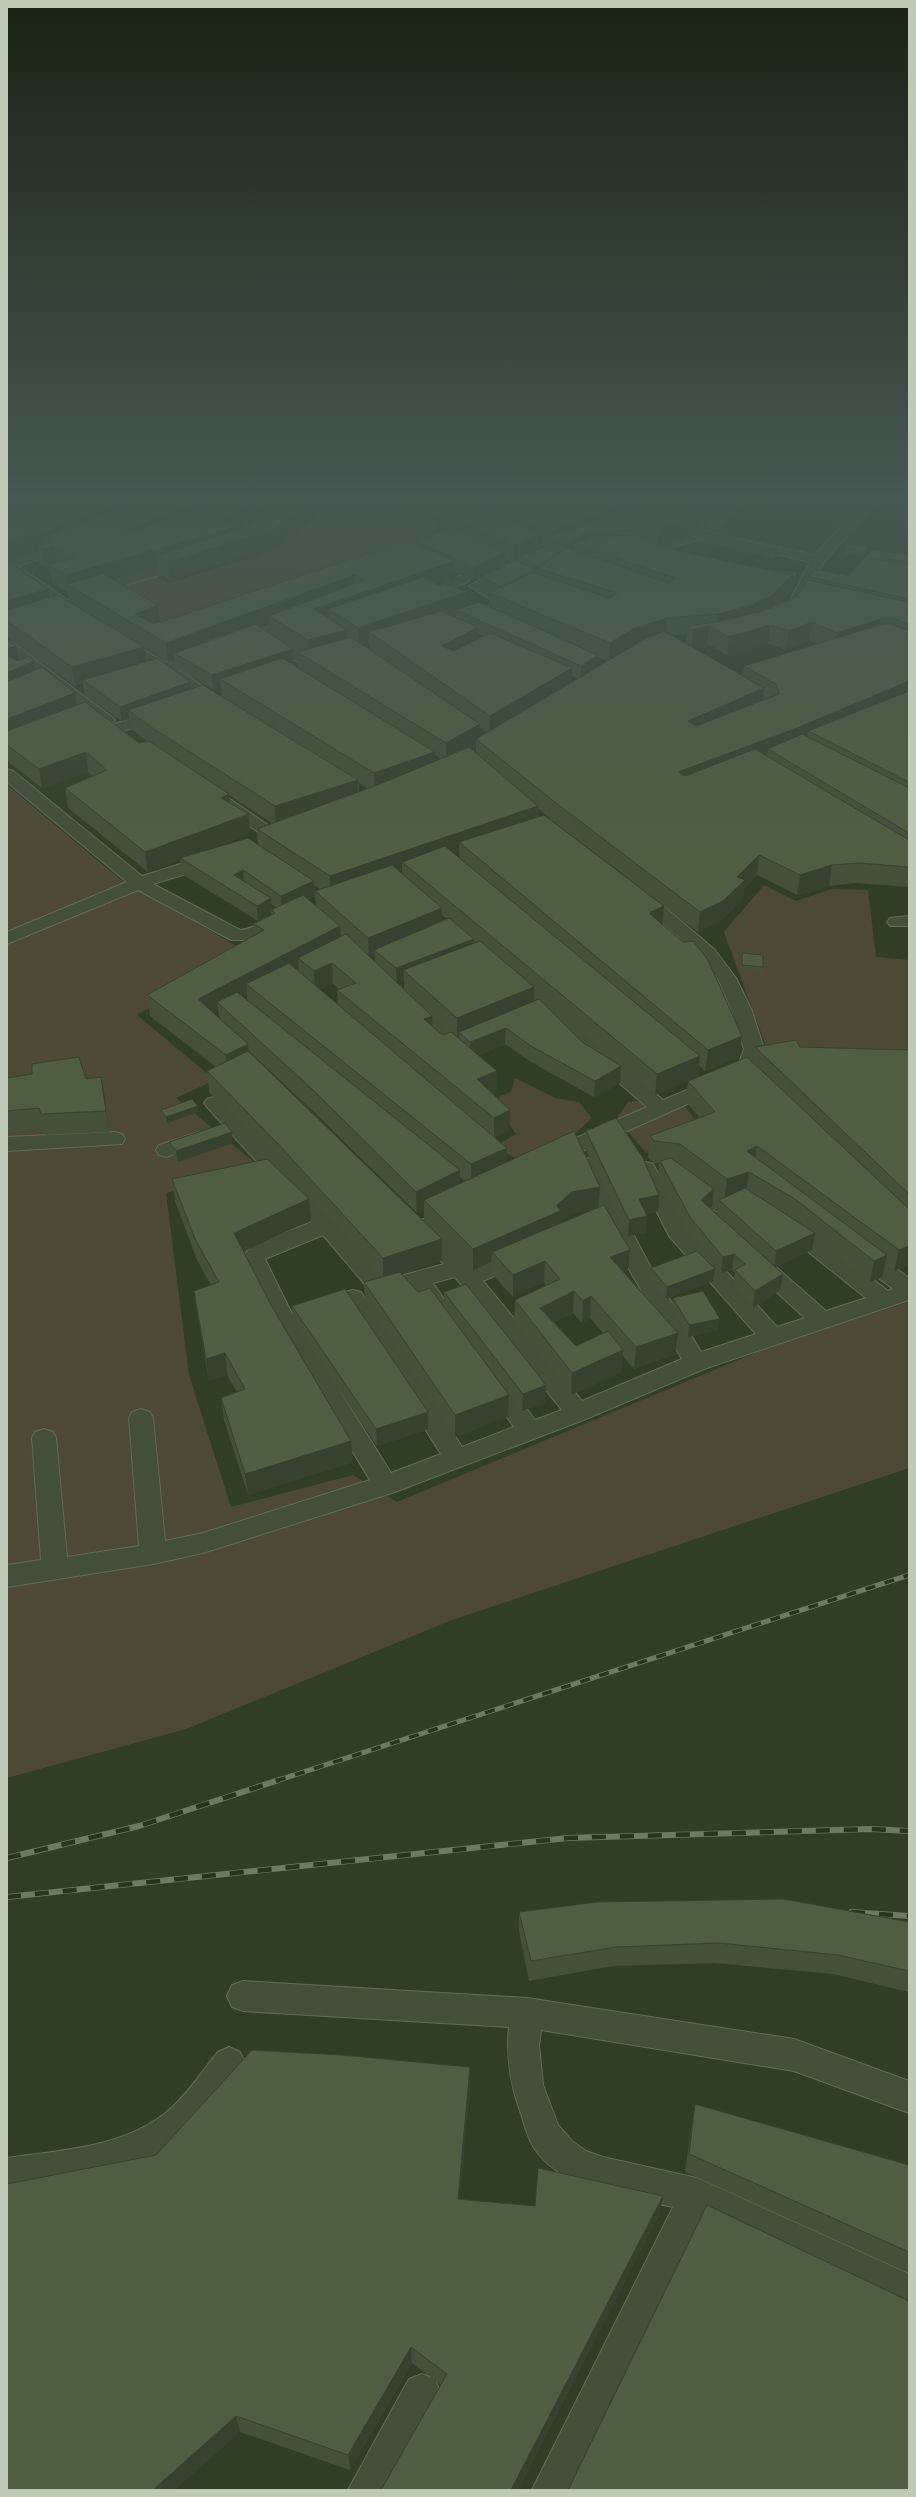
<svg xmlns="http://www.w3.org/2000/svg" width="916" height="2497" font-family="Quicksand,sans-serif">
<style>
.green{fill:#4d4936}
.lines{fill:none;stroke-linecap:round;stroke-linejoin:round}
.minor-casing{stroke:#616c59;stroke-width:2}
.minor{fill:#434e3b;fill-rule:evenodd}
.rail-far1-casing{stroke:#6c7a62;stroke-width:5}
.rail-casing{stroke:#6c7a62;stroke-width:6}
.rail-far1{stroke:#283320;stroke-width:3.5;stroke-dasharray:10;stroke-linecap:butt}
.rail{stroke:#283320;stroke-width:4.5;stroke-dasharray:14;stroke-linecap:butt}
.wall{fill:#44503a;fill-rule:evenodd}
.shaded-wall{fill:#37412f;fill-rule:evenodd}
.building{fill:#4f5d43;stroke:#37412f}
</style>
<rect width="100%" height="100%" fill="#313e27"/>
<path class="green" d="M317,497H417L391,518L434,525L424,530L446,539L165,624L106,589L153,575L168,583L260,555L274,549L327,508L307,504Z
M7,785L120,879L247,952L137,1015L215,1080L176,1098L260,1167L166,1193L189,1375L231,1507L353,1475L397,1502L779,1343L909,1302V1468L452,1620L186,1729L7,1778Z
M764,885L796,901L832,889L868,890L876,957L909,960V1067L770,1057L724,932Z
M515,1078L555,1098L579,1102L592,1118L576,1133L517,1159L499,1149L500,1143L516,1134L495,1104L500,1096L511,1092Z
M662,1099L684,1105L704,1132L646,1153L617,1118L628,1102Z"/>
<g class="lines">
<defs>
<path id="minor" d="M50,497H62L73,514L72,517H62Z
M731,497H744L713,532L815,555L868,497H881L824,562L801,606L794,610L787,606L810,562L705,538L666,549L635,554L628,550L630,547L693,533L664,522L663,519L664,516H674L703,528Z
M67,542L74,546L72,549L18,566L82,610L84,613L77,617L7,571V561Z
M186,559L191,560L193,563L191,566L91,595L84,591L86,588Z
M508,566L513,567L515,570L513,573L487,586L512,601L500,609H490L488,606L494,601L469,586Z
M463,575L468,576L470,579L468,582L421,598L414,594L416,591Z
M298,615L305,619L303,622L271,635L312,661L314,664L312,667L307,668L253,634L255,631Z
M119,635L165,662L199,650H209L211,653L209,656L176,668L228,703L220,708L215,706L162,672L150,675L145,674L143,671L152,666L114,642L112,639Z
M7,641L12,642L112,717L115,720L112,723H102L7,652Z
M158,710L166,715L163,718L117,733L109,728L111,725Z
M7,769L13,771L142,876L203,857H215L218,861L215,865L153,884L240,930C256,929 271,915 286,919L289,923L286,927L251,940H231L138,890L7,944V932L127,882L7,782Z
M224,797L230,799L287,838L285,842H273L218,805L216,802L218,799Z
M641,891L647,892L714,949L736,978L752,1011L764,1049L756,1070L768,1083L765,1087C752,1091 743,1082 736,1071L744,1049L732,1011L718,979L702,957L635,900L632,896L635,892Z
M909,916V926H890L887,922L890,918Z
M511,974L518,976L663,1100L714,1079L721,1081L724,1085L721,1089L560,1161L553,1163L546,1161L543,1156L546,1151L647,1107L504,984L502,980L504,976Z
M411,999L418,1001L455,1036L470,1038L473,1042L470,1046L455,1049L441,1044L402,1005L404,1001Z
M214,1097L221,1099L335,1220L393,1289L390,1295L382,1297L374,1295L323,1235L265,1259L294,1318L391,1473L441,1454L345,1304L342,1298L345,1292L353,1290L361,1292L462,1447L514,1427L479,1378L483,1372L491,1369L499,1372L535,1420L562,1410L455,1277L433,1283L454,1314L451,1320C431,1325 423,1303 413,1289L405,1291L397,1289L394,1283L397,1277L444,1264L414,1231L411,1226L414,1221L422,1219L430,1221L472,1268C488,1261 509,1247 526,1252L529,1257L526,1262L483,1281L582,1401L682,1359L627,1266L577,1165L580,1160L587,1158L594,1160L597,1165L650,1266L701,1352L756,1334L669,1236L635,1169L639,1164L646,1162L653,1164L686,1227L777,1327L805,1318L751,1269L748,1264L751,1259L759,1256L767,1259L826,1311L866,1298L782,1231L779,1226L782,1221L790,1219L798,1221L888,1291L893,1289L852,1258L849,1253L852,1248L860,1245L868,1248L909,1278V1300L704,1369L586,1419L395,1492L203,1553L153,1564L7,1587V1565L41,1560L32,1438L35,1432L44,1429L53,1432L56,1438L67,1557L139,1546L129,1418L132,1412L141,1409L150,1412L153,1418L165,1541L203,1533L370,1480L272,1320L242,1257L253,1245L312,1222L207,1107L204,1103L207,1099Z
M115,1132L122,1134L125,1139L122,1144L7,1151V1137Z
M199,1132L206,1134L209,1139L206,1144L166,1157L159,1155L156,1150L159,1145Z
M690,1175L697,1177L731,1202L734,1207L731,1212C713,1217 696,1197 683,1187L679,1182L683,1177Z
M243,1981L527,1998L794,2039L909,2081V2113L794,2071L541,2030L539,2045L543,2085L558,2125L572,2141L586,2151L603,2157L697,2178L909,2274V2309L705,2216L571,2490H532L673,2207C627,2196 563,2191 534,2148C527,2137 524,2122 520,2111C510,2083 506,2057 509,2027L243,2011L232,2007L227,1996L232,1985Z
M229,2047L240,2052L245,2063C239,2078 228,2090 218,2103C164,2174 89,2178 7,2192V2158C61,2150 125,2148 169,2110C188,2094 202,2071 218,2052Z
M422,2374L435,2379L440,2392L388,2490H348L409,2379Z"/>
</defs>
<use href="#minor" class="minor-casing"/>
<use href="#minor" class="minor"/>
<defs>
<path id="rail-far1" d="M276,1781L909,1575"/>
<path id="rail" d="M7,1858L139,1826L279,1780
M7,1897L568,1838L871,1829L909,1831
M851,1912L909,1916"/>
</defs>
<use href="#rail-far1" class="rail-far1-casing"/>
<use href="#rail" class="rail-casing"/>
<use href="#rail-far1" class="rail-far1"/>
<use href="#rail" class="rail"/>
</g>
<path class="wall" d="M70,497H320L321,509L271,548L170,580L159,573L158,567L114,580L158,605L160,623L416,544V542L435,533L428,530V523L396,518L395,501L400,497H681L677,500L683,505V510L687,512L688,499L732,497L704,528L698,524L697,534L661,544L682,552L777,571L797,573L796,578L792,585L791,592L778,605L797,596L809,580V577L848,576L872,550L909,555V887L855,883L829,886L797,895L757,875L744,888L743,900L720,921L698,932L664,906L663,925L739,1057L705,1071L699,1065L698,1077L753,1063L755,1047L909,1050V1265L894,1271L885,1265L882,1277L870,1282L814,1238L812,1250L775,1267L780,1290L753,1308L733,1287L735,1273L732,1270L721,1273L688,1234L658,1177L659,1163H653L648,1157L650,1136L700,1118L686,1102L688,1081L655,1095L621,1067L620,1083L594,1097L531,1062L505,1044L478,1055L497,1071V1092L493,1094L509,1131L495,1138L507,1162L600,1187L598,1208L628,1271L624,1273L675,1354L634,1369L622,1355L621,1372L571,1395L514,1322L515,1300L546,1285L544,1282L513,1297L491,1273V1262L473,1270L442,1239V1260L402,1274L418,1292L444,1307V1292L546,1402L522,1411L470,1342L509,1395L508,1416L455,1437L365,1303L364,1282L381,1277L282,1167L209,1092L207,1071L216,1067L150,1016L147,995L254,936L253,924L271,915L258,921L182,874L180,860L148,872L68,808L65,788L93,776L88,772L42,788L7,761V640L18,660L34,661L36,670L75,693L77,704L139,743L148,742L131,729L129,719L121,721L85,695L83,683L75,686L7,637V521H8L7,513L39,509ZM250,523L242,528L237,530V528ZM542,545L548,548L542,547ZM38,552L39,564L45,567L50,565L52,583L67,592L69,601L49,597L48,589L7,560ZM506,560L511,562L506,565ZM455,572L473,580L482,576L481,586L493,591L489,593V607H467L438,585L455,579ZM456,613V618L451,615ZM269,625L270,633L261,628ZM478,634L483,636L478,639ZM687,634L686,643L672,636ZM809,640L818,644L744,666L742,676L693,648L707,644L727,655L768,643L786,650ZM369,643L370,649L363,645ZM144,647L168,662L175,660V667L214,690L221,687L222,696L191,689L190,682L145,662ZM293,649L297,652L298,668L291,664L294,663ZM598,657L607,661L597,667ZM572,676L578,678L572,682ZM480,728L487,732L480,736ZM476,745V753L471,748ZM435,755L441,759L436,761ZM359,783L368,789L359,792ZM229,795L272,823L257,829L258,845L205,851L250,834L249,814L230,803ZM538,808L555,823L641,888L538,817ZM459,852V858L454,854ZM314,886H315L320,889L315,891ZM315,896L316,906L308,900ZM271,904L276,907L272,909ZM442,915L447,919L442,921ZM375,956V962L370,958ZM404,981V989L398,983ZM333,984L339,989L337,990L338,1004L320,990ZM534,993L620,1065L582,1042L534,1001ZM247,995V1001L243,997ZM218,1010L219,1018L213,1013ZM432,1016L449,1032L442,1035L432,1026ZM248,1050L314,1112L417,1213L424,1209V1221L248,1052ZM460,1177L465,1181L460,1183ZM714,1192L722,1199L719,1200L717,1214L710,1208L712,1206ZM595,1209L560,1223L570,1213ZM573,1313L582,1323L590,1318L603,1333L576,1346L554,1322Z
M699,531L778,546L777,555L773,558L698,540Z
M867,547L866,552L863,556L843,553L844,548Z
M742,953L763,967L762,972L741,970Z
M101,1077L109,1132L45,1135L43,1129L7,1133V1078L86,1079Z
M161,1110L198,1112L167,1123L161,1116Z
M586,1131L659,1195L658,1211L646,1214V1233L628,1236L585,1148Z
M169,1142L233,1143L178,1162L171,1153Z
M172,1179L311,1220L243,1251L271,1305L351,1441L353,1462L248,1495L224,1420L221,1398L237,1392L227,1375L209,1381L197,1312L194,1291L211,1285L197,1260L175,1201Z
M651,1268L713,1281L666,1299L649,1280Z
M673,1298L718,1330L688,1337L672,1309Z
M292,1306L428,1412V1429L377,1446L293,1322Z
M519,1912L909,1922V1992L833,1974L715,1963L613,1966L529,1981L519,1931Z
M470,2086L459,2199L535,2206L660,2213L518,2490H381L441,2385L412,2363L350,2470L240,2432L156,2155Z
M695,2104L909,2165V2273L685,2172L692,2123Z"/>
<path class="shaded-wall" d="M134,497H177L143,500L144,511L54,546L57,563L45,567L42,549L37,546L38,552L7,560V542ZM41,538L50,543L43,549Z
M226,497H276L249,506L250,523L237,528L238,540L313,497H320L321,509L271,548L170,580L168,562L157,556L158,567L76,590L68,585L66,575L175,528L173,511Z
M283,497H294L261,528L259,511Z
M646,497H647L646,513L585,533L584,548L574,544L573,556L564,560L565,543L551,538V532Z
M677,497H681L677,501Z
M718,497H732L704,528L705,510Z
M492,506L491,523L486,509Z
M167,514L169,531L128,547L126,530Z
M440,514V531L436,534V516Z
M698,517L697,534L657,545L659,528Z
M542,533V551L519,557V560L513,563V546Z
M778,546L777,555L773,558L774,549Z
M867,547L866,552L863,556L864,551Z
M506,552V566L473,580V567Z
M455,561V579L342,618L328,609L329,622L314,609Z
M797,573L796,578L792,585L791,592L768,615L717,630L719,614Z
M355,575L356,593L269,616V625L181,657L174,653L175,660L168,662L166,643Z
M48,589L51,607L7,620V601Z
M467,592V610H456V613L380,639L369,632V643L359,647L358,628Z
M158,605L160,623L143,630L135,614Z
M667,618L666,636L609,662L610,643L633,629Z
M881,619L878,637L834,651L837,633Z
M812,622L809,640L786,650L789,631Z
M770,625L768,643L727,655L729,637Z
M709,626L707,644L692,648L693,630Z
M478,627V646L442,664V646Z
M347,630L348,648L309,659L308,640Z
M16,646L19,664L7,669V649Z
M144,647L146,665L83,680V683L75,686L72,667Z
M293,649L294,663L229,685L220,679L221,687L214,690L212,675Z
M598,655L597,669L581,680V666Z
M34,661L37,679L7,693V673Z
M572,668V686L490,735V716Z
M909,681V699L808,731L807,742L768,749L767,757L677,791L678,772Z
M190,682L192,697L128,710L129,719L121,721L120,707Z
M764,688L762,707L687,740L688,721Z
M75,693L78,711L7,740V719Z
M480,724V742L476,739V745L446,762V743Z
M86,752L88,772L42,788L39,769Z
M435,752L436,772L374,793V773Z
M358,780L359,800L276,825L275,806Z
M229,794L231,814L221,798Z
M538,806L537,826L459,842V852L410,869L402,862V872L331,896L330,876Z
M249,814L250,834L182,860L180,858V860L148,872L145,852Z
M759,855L757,875L744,888L743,900L720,921L698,932L700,912Z
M832,865L829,886L797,895L800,875Z
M243,870L244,885L234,875Z
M314,881L315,896L282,911L281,896Z
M271,898L272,911L271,910V915L258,921L257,906Z
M664,906L662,926L649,913Z
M442,908V928L374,950L375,956L369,958L368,938Z
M340,926L341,947L298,958L299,969L255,991L246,984L247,995L223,1008L217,1002L218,1010L200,1020L198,999Z
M474,939V955L403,970L404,981L397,984L396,968Z
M332,963L333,984L315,992L314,971Z
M534,987V1008L459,1032V1038L457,1039V1018Z
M432,1016L433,1036L424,1019Z
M506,1028L505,1044L469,1058L470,1042Z
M742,1036L739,1057L705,1071L708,1050Z
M248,1044L250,1065L228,1076L226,1055Z
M700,1056L698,1077L655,1095L657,1074Z
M621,1066L620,1083L594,1097L595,1081Z
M497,1071V1092L477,1100V1079Z
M101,1077L105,1098L109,1132L106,1111Z
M198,1106V1112L167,1123L166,1117Z
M510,1110L509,1131L494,1139V1118Z
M232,1132L233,1143L178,1162L176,1151Z
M757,1146L754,1168L747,1151Z
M507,1148V1169L471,1186V1164Z
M460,1170V1191L424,1200V1209L417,1213L416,1192Z
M749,1172L746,1193L724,1201L727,1179Z
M600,1187L598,1208L570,1213L560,1223L492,1252L491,1262L473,1270V1249L557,1205L572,1192Z
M714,1189L712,1206L699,1217L701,1200Z
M659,1195L658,1211L638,1216L639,1199Z
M309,1199L311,1220L236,1255L234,1233Z
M647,1216L646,1233L628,1236L629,1220Z
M815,1233L812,1250L774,1268L776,1251Z
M442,1239V1260L383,1280V1258Z
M909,1246V1265L894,1271L899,1250Z
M630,1250L628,1271L609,1279L610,1257Z
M734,1254L732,1270L721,1273L723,1257Z
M887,1255L882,1277L870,1282L874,1261Z
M545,1261L544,1282L513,1297V1275Z
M715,1269L713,1281L666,1299L667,1287Z
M783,1274L780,1290L753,1308L755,1291Z
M574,1291L573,1313L539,1329L540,1308Z
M591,1296L590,1318L582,1323L583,1301Z
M720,1319L718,1330L688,1337L689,1325Z
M678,1333L675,1354L634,1369L636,1347Z
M623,1350L621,1372L571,1395L572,1373Z
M225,1353L227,1375L209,1381L206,1359Z
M546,1385V1402L522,1411L523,1394Z
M509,1395L508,1416L455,1437V1415Z
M428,1412V1429L377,1446L376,1429Z
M351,1441L353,1462L248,1495L245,1474Z
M470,2067V2086L458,2216V2199Z
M663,2196L660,2213L518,2490H511Z
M411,2347L412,2363L350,2470L348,2455Z
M236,2416L240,2432L175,2490H153Z"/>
<path class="building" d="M70,497H134L58,528L7,542V521Z
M149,497H226L180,510L173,511L143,500Z
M240,497H283L259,511L249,506L222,516L236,526L229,529L66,575L49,565L75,558L54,546L42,549L37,546L50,543L41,538L137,502L167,514L126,530L130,532L180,514Z
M293,497H313L270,531L168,562L157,556L242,528Z
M400,497H646L551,532L492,506L486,509L542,533L513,546L440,514L436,516L428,513L440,507L395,501Z
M653,497H673L683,505L665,498Z
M690,497H718L705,510L688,499Z
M650,499H659L698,517L659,528L585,533L565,543L548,537Z
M27,504L39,509L17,517L7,513Z
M449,527L506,552L473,567L416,542Z
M703,528L778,546L774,549L699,531Z
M634,535L682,552L793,575L770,597L749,606L719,614L667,618L633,629L610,643L489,593L531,572L610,598L617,593L537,568L567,548L669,583L675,578L574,544L591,537Z
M408,540L455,561L314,609L347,630L308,640L269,616L364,580L355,575L166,643L66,584L103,574L158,605L135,614L154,624Z
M847,544L867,547L864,551L844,548Z
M543,547L560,552L538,567L519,557Z
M872,550L909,555V562L875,557L872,559L909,565V599L809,577L814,569L848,576Z
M7,560L48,589L7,601Z
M515,560L536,570L502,587L482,577Z
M777,570L797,573L793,580V575L777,571Z
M423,577L438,585L444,583L467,592L358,628L328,609Z
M808,580L909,602V625L893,618L881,619L837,633L812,622L789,631L770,625L729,637L709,626L693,630L688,626L733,619L771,608L797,596Z
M58,595L144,647L72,667L7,621V610Z
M479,602L598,655L581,666L456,610Z
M441,611L478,627L442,646L454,651L490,633L572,668L490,716L369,632Z
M256,624L293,649L212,675L174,653Z
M883,624H891L909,631V681L797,728L678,772L685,776L755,749L909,840V867L859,863L832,865L800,875L759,855L737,877L745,880L723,901L700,912L556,803L476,739L641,641L664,631L764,688L688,721L696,726L779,694L776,684L744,666Z
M351,637L480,724L446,743L297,652Z
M7,640H8L16,646L7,649Z
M7,655L17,661L30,656L34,661L7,673Z
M158,658L190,682L120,707L83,680Z
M282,658L435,752L374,773L220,679Z
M42,667L75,693L7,719V682Z
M203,685L358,780L275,806L154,729L128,710Z
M909,691V782L808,731Z
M85,702L139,743L149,741L229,794L221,798L249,814L145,852L65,788L107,770L86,752L39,769L7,745V731Z
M802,734L909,788V833L768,749Z
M469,747L538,806L330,876L257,829L380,784Z
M544,815L664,906L649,913L683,942L693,941L708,960L742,1036L708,1050L459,842Z
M248,838L314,881L281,896L243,870L234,875L271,898L257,906L180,858Z
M445,846L700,1056L657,1074L402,862Z
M392,865L442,908L368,938L315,891Z
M303,895L340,926L198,999L248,1044L226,1055L147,995L264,930L253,924L275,913L271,910Z
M449,918L474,939L396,968L374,950Z
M346,934L432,1016L424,1019L442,1035L451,1032L497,1071L477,1079L510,1110L494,1118L337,990L356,983L332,963L314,971L298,958Z
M480,941L534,987L457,1018L403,970Z
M742,953L763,955V967L742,965Z
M289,963L507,1148L471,1164L246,984Z
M237,992L460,1170L416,1192L313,1090L217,1002Z
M539,999L582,1042L621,1066L595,1081L531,1046L506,1028L470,1042L459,1032Z
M796,1040L800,1047L909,1050V1194L755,1047Z
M248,1051L442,1239L383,1258L280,1146L207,1071Z
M79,1057L86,1079L101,1077L106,1111L41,1114L39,1108L7,1111V1078L32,1074V1064Z
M747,1057L909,1209V1246L899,1250L757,1146L747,1151L887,1255L874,1261L795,1199L749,1172L727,1179L680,1144L654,1141L650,1136L715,1112L688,1081Z
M192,1099L198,1106L166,1117L161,1110Z
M616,1118L643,1158L659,1195L639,1199L647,1216L629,1220L586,1131Z
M225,1123L232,1132L176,1151L169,1142Z
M574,1131L600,1187L572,1192L557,1205L560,1211L473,1249L424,1200Z
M671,1158L714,1189L701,1200L783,1274L755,1291L735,1270L745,1264L734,1254L723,1257L690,1217L660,1161Z
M267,1159L309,1199L234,1233L271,1305L351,1441L245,1474L221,1398L245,1389L225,1353L206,1359L194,1291L219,1282L195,1239L172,1179Z
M745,1188L815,1233L776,1251L719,1200Z
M604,1205L630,1250L610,1257L678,1333L636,1347L591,1296L583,1301L574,1291L540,1308L576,1346L608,1331L623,1350L572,1373L515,1300L560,1279L545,1261L513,1275L492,1252Z
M697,1251L715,1269L667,1287L651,1268Z
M400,1272L418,1292L430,1288L509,1395L455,1415L364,1282Z
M466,1284L546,1385L523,1394L444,1292Z
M345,1289L428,1412L376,1429L292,1306Z
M703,1291L720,1319L689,1325L673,1298Z
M784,1899L909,1922V1971L838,1955L719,1943L616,1947L531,1961L519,1912L597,1902Z
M252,2050L342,2055L470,2067L458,2199L535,2206L538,2168L663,2196L511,2490H381L447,2374L411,2347L348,2455L236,2416L153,2490H7V2184L156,2155Z
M695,2104L909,2165V2252L689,2154Z
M707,2205L909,2301V2490H568Z"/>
<linearGradient id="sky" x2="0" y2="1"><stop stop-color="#1b2215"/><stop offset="0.59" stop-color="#485852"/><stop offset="1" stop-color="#485852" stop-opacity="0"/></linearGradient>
<rect width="916" height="846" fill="url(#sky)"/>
<rect width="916" height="2497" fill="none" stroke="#bec9b7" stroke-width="16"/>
</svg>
